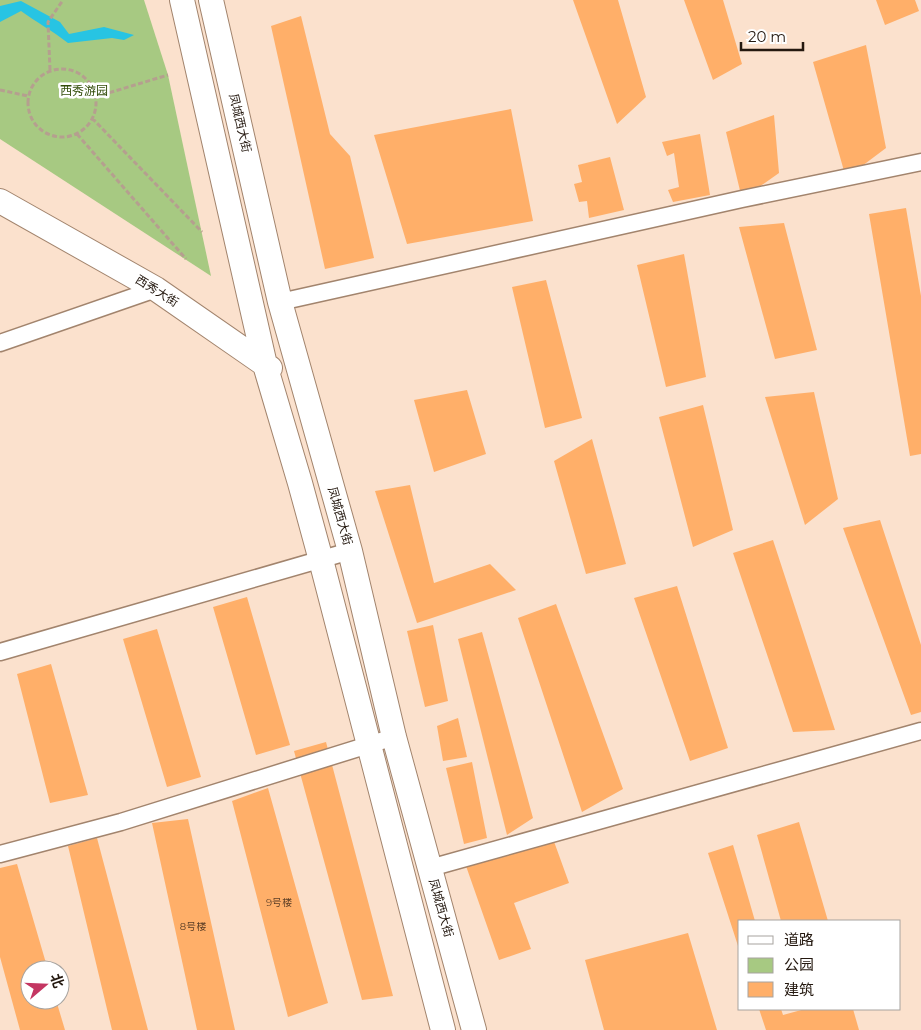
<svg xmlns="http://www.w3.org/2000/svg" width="921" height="1030" font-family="Montserrat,'Noto Sans SC',sans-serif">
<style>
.green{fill:#a7c982}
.water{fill:#27c4e3}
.building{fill:#ffaf69}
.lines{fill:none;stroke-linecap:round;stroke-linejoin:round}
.minor-casing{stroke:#a2846d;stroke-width:19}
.secondary-casing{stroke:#a2846d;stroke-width:26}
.path{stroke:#b59f8f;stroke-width:3;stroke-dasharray:5 2.5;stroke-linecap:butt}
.minor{stroke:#fff;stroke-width:16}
.secondary{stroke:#fff;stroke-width:24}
.labels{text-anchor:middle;stroke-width:5;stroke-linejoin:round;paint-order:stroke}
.number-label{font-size:10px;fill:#5b3e26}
.park-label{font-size:12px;fill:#334d0b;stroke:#fff}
.street-label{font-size:12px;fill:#24180f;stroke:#fff}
</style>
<rect width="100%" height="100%" fill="#fbe1cd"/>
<path class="green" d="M0,0H144L168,75L211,276L0,139Z"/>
<path class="water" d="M21,1L60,22L69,34L104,27L134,35L124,40L112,38L68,43C53,31 36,22 21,11L0,22V6Z"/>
<path class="building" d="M573,0H618L646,97L617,124Z
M684,0H723L742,64L713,80Z
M876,0H915L919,11L885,25Z
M301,16L330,134L350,156L374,258L325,269L271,26Z
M866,45L886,148L846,178L813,62Z
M511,109L533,221L407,244L374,135Z
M774,115L779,173L742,199L726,132Z
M700,134L710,195L673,202L668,190L679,187L674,153L667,156L662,142Z
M610,157L624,210L589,218L587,201L579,202L574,184L582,182L578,165Z
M906,208L921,296V454L910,456L869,214Z
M784,223L817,350L775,359L739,227Z
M684,254L706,377L666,387L637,265Z
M546,280L582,418L545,428L512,287Z
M467,390L486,454L434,472L414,400Z
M814,392L838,499L805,525L765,397Z
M703,405L733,530L693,547L659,417Z
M592,439L626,564L586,574L554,461Z
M410,485L434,583L490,564L516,590L417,623L375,491Z
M880,520L921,645V712L911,715L843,528Z
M773,540L835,730L793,732L733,553Z
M677,586L728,748L690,761L634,598Z
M247,597L290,745L256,755L213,607Z
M556,604L623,789L582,812L518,618Z
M433,625L448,701L425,707L407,631Z
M157,629L201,777L167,787L123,639Z
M482,632L533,818L507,835L458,639Z
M51,664L88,795L50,803L17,674Z
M458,718L467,757L443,761L437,726Z
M326,742L393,996L362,1000L294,751Z
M472,762L487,838L464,844L446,768Z
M268,788L328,1003L288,1017L232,801Z
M188,819L235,1030H197L152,823Z
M799,822L828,921H781L757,835Z
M552,836L569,883L514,903L531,949L499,960L466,866Z
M97,838L148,1030H112L68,846Z
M733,845L755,921H740L739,949L708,853Z
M17,864L48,970H30V1000H56L65,1030H20L0,957V868Z
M688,933L717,1030H604L585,960Z
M759,1009H781L783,1015L805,1009H853L859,1030H766Z"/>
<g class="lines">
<defs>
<path id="minor" d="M280,302L742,199L921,162
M0,343L156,289
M0,652L350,551
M0,854L121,822L394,737
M430,868L921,731"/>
<path id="secondary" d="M182,0L265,365L300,483L321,560L443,1030
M211,0L280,302L350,551L394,737L474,1030
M0,201L156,289L270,368"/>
</defs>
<use href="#minor" class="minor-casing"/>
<use href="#secondary" class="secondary-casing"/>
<path class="path" d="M28 103a34 34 0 1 1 68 0a34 34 0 1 1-68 0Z
M50,70L48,22L63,0
M0,90L28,96
M95,97L168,75
M92,118L202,232
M77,134L186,259"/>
<use href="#minor" class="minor"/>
<use href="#secondary" class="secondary"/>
</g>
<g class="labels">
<g class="number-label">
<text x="279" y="906">9号楼</text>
<text x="193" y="930">8号楼</text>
</g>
<g class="park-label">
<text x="84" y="95">西秀游园</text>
</g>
<g class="street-label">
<text transform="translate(240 123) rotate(77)" y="4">凤城西大街</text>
<text transform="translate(157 291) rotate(32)" y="4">西秀大街</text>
<text transform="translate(340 516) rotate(74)" y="4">凤城西大街</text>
<text transform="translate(441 908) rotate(74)" y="4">凤城西大街</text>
</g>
</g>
<rect x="738" y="920" width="162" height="90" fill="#ffffff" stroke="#a7a39f"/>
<rect x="748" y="936" width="25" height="8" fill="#ffffff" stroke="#a7a39f"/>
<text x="784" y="945" font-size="15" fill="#24180f">道路</text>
<rect x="748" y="958" width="25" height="15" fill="#a7c982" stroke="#a7a39f"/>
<text x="784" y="970" font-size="15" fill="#24180f">公园</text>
<rect x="748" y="982" width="25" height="15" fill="#ffaf69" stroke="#a7a39f"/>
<text x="784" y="995" font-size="15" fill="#24180f">建筑</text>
<g transform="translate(45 985) rotate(71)"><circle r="24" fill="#ffffff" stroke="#a7a39f"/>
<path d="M0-4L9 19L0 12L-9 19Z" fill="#c43662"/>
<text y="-8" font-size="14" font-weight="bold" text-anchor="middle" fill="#24180f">北</text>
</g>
<path d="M741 42v8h62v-8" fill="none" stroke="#24180f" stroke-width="2.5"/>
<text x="748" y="42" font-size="15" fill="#24180f" stroke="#ffffff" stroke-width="4" paint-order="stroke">20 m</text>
</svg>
